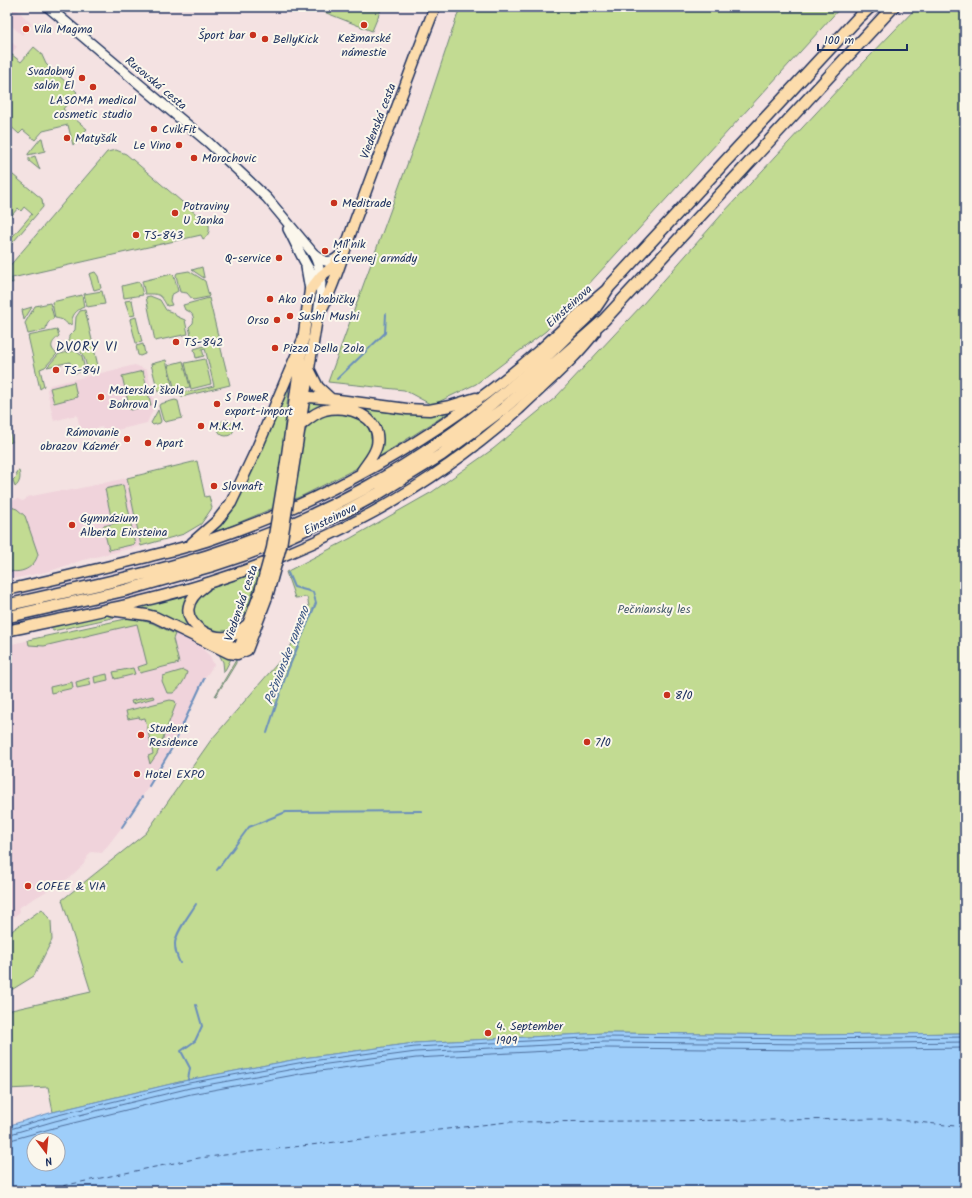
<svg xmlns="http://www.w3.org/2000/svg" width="972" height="1198" font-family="Kalam,sans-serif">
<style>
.built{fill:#f0d3db}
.green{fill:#c2db92;stroke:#6e8578}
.water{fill:#9ecefa;stroke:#6a8ebc;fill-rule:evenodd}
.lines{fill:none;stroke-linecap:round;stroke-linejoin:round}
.shore{stroke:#4f6f9c;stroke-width:1}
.stream{stroke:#6a8ebc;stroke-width:2}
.ferry{stroke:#3c5785;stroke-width:1;stroke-dasharray:5 4;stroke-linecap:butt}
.secondary-casing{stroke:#1b2f5e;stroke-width:12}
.primary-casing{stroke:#1b2f5e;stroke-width:13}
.highway-casing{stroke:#1b2f5e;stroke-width:14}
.secondary{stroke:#fbf7ec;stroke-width:9}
.primary{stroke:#fcdcac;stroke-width:10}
.highway{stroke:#fcdcac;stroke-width:11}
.primary-bridge-casing{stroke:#1b2f5e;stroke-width:13;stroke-linecap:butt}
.primary-bridge{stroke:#fcdcac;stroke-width:10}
.poi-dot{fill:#c8321e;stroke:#fbf7ec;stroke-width:1.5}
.labels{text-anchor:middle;stroke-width:4;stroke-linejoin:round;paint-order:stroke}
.poi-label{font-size:12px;fill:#1b2f5e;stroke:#fbf7ec;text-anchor:start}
.street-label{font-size:12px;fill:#1b2f5e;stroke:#fbf7ec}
.park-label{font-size:12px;fill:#455a6b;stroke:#fbf7ec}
.neighbourhood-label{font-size:13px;letter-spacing:1px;fill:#1b2f5e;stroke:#fbf7ec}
.water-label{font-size:13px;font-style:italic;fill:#3c5785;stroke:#fbf7ec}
</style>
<rect width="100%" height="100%" fill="#f4e2e2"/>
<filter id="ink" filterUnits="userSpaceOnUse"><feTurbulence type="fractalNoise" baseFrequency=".025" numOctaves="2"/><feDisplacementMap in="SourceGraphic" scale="8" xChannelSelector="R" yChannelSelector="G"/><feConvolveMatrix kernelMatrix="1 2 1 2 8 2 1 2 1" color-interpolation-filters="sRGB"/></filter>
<g filter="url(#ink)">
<path class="built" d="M7,7H11L15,10L16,9L32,24L22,35L7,22Z
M7,38L17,47L7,58Z
M135,365L147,370L155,405L147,423L104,433L102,427L92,429L93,434L82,437L77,415L73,417L72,416L54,421L47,390L50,385Z
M127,478L141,546L83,560L50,571L7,580V504L11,503L13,500L18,499L22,501L25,500L27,497L57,491H67Z
M152,623L200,646L210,656L214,665L204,679L163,765L122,827L102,853L91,852L88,855L87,859L85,860L84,864L69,878L18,908L20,912L7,922V645L95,626Z"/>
<path class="green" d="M326,7H382L372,31L324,12Z
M460,7H841L546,331L476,384L432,405L404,390L328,382L416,140Z
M917,7H965V1033L814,1035L604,1033L415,1043L303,1058L188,1080L53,1112L48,1087L7,1089V1011L91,992L62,900L146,833L211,740L289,650L309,606L307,597L295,598L286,572L351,538L432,492L493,449L556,397L642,305L724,212L842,85Z
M34,47L41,53L46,64L77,92L63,109L87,129L73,145L68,125L43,131L35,140L23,130L19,134L7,123V58L11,54L21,62Z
M41,138H42L45,151L28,155V154Z
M116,150L126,154L209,225C210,232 208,236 203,239L201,235L12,278L13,283L7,282V269L107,152Z
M35,156L40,170L29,161V158Z
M7,170L42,199L43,207L8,248L7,243L32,214L24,207L21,211L18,208L7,221Z
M202,267L204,277V278L192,270Z
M189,271L205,281L209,296L208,297L193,300L187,293L180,292L176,275L177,273Z
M95,272L98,276L101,288L94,290L89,274Z
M172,274L174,276L178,291L171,295L170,301L172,305L167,306C160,293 159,294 145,294L142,281Z
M138,282L140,283L143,295L124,298L122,286Z
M102,291L105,304L87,307L84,294Z
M82,295L84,307C76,310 71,316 72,324L68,325C65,320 61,319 55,318L52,302Z
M150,296L160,300L166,310L174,313L176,316L185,320L188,334L155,341L146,297Z
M209,298L218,336L217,338L193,344L189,327L193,323C195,316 191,311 185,310L183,305Z
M132,300L135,315L130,316L125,301Z
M50,303L54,318C49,321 46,324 46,330L28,334L25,323L35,306Z
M32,307L24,320L22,310Z
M85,310L98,366L97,368L87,370C86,362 84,353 76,348L64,351L63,346C67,344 69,341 69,336L75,330L76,317L80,311Z
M136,317L142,342L136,343L130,320V319Z
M57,330L59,336C52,342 48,347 57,354L45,367L40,369L44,386L40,389L28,336Z
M219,341L230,385L181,397L180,392L187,391L188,392L214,386L205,348L202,349L204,356L196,358L194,349L204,346L205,344Z
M143,344L145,354L140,356L138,355L136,346Z
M73,351H76L82,356L85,371L75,373L73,372L70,362L47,367L59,354Z
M205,359L211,384L191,389L185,363Z
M166,360L173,389L158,392L151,364Z
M183,361L190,387L175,390L168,365Z
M143,371L151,405L130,410L122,376Z
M290,378L284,431L305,432L309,424L320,415L341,411L364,419L375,437L366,460L355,469L304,495L226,528L209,534L227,514L241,496Z
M74,382L77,397L54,403L50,388Z
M309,399L453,410L374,460L381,440L360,409L306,417Z
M175,400L178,401L182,418L165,422L163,420L159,406L160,404Z
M158,410L161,421L160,423L153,425L151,423Z
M7,419L12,442L7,443Z
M218 428a8 8 0 1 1 16 0a8 8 0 1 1-16 0Z
M197,461L205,497L209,496L212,508L201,524L184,534L141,546L127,478Z
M19,471C21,477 20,483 15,487L13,480L17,476L16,472Z
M123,485L130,517L112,521L105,489Z
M11,507L17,509L25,516L38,554C35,568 20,575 7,570V508Z
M130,520L135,544L109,550L103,526Z
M260,571L251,598L245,614L238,624L230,629V631C218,634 210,630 199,625L190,606L200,592Z
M192,591L184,603V610L229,648L160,614L133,607Z
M114,614L125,615L53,631L51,627L80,619Z
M130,618L152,623L175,634L173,639L179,663L140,673L138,667L147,664L137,624L44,646L29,645L28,640Z
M217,650L232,657L224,672L223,662Z
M236,660V663L216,696H215Z
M133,668L135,674L115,679L113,672Z
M183,670L187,672C186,679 179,689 173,693H167L162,681L163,676Z
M107,674L108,680L95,683L94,677Z
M89,678L91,685L77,688L76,682Z
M72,682L73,688L51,693L50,687Z
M153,696L154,698L132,704L131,701Z
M170,700L175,701L176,704L157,754L150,764L148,756L153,754L145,718L140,719L139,717L128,719L126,711Z
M42,909L51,921L52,940L34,976L13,989L7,990V938L13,930Z"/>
<path class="water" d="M604,1033L814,1035L965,1033V1191H7V1126L53,1112L188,1080L303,1058L415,1043ZM34,1140H58V1164H34Z"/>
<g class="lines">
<path class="shore" d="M7,1130L54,1116L189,1083L304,1062L415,1047L604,1037L814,1039L965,1037
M7,1135L55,1121L190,1088L305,1067L416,1052L604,1042L814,1044L965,1042
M7,1141L57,1127L191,1094L305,1073L416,1058L605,1048L814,1050L965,1048"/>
<path class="stream" d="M337,379L385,333L386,314
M267,733L287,672L316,603L313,592L294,587L288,573
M149,786L172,748L204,679
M122,827L142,797
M217,870L249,827L286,812L422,811
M180,963C177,957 175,951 175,944C175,933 190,914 196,904
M188,1080L190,1068L181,1051L195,1041L202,1026L196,1005"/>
<path class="ferry" d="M37,1191L199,1158L507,1122L888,1119L965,1127"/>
<defs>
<path id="secondary" d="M48,7L209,143L267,198L313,253C324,272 321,293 318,314
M288,229C298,247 306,270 321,284
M313,253C324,261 328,266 339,256
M306,267L310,290"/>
<path id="primary" d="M309,369L318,387L331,399
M299,401L310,397L331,399L407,409L429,410L450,406L476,398
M301,425C308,419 316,412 325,410C347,404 382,416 377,445C375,455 367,463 362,471
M285,469L310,290L321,276L334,266L338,258
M293,470L317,318C336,284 345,246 359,210C384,142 409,74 435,7
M192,543L217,521L231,503L257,448L304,337
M205,586C185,600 181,618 204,632C213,637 221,639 231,636C238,634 243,628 249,623
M7,590C52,580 98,569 143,558C165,552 188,547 209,540C299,510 384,466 461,412C489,392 516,371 542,348C563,329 583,309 605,291
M110,610L147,615L155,617L229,653L237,654L247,650L267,597
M7,631C74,616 145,603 211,582C324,546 431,488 519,409C545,384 573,361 595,332
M217,638L233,647L237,654
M237,654L259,595"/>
<path id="highway" d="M7,605C74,590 142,576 207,556C317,521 421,464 509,389C530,372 549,354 568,335C576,327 584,321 591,313C598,305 603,296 609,287L858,18L870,7
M7,617L126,590L211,566L244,555L275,543L344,512L379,493L441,455L503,409L604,320L893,7"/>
</defs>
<use href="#secondary" class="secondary-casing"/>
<use href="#primary" class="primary-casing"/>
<use href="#highway" class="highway-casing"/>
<use href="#secondary" class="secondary"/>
<use href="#primary" class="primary"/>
<use href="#highway" class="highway"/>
<defs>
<path id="primary-bridge" d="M259,595L272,548L285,469
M267,597L281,546L293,470"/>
</defs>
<use href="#primary-bridge" class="primary-bridge-casing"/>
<use href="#primary-bridge" class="primary-bridge"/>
</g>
</g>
<g class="poi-dot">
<circle cx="364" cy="25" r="4"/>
<circle cx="26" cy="29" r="4"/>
<circle cx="253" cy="35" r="4"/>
<circle cx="265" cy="39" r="4"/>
<circle cx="82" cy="78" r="4"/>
<circle cx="93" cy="87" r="4"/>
<circle cx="154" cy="129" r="4"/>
<circle cx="67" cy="138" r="4"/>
<circle cx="179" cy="145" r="4"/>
<circle cx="194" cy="158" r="4"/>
<circle cx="334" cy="203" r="4"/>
<circle cx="175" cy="213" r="4"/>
<circle cx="136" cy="235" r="4"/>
<circle cx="325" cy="251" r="4"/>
<circle cx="279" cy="258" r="4"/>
<circle cx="270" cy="299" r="4"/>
<circle cx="290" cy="316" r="4"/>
<circle cx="277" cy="320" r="4"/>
<circle cx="176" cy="342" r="4"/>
<circle cx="275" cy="348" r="4"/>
<circle cx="56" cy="370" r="4"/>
<circle cx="101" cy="397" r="4"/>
<circle cx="217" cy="404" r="4"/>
<circle cx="201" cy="426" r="4"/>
<circle cx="127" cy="439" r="4"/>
<circle cx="148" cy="443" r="4"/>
<circle cx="214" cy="486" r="4"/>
<circle cx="72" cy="525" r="4"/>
<circle cx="667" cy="695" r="4"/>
<circle cx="141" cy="735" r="4"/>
<circle cx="587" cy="742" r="4"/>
<circle cx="137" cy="774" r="4"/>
<circle cx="28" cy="886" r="4"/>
<circle cx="488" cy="1033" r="4"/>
</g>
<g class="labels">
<g class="poi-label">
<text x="34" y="33">Vila Magma</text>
<text x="245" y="39" text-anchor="end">Šport bar</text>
<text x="364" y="42" text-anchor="middle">Kežmarské<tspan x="364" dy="14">námestie</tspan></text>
<text x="273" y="43">BellyKick</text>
<text x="74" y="75" text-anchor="end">Svadobný<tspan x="74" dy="14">salón El</tspan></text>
<text x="93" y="104" text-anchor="middle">LASOMA medical<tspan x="93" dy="14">cosmetic studio</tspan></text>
<text x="162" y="133">CvikFit</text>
<text x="75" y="142">Matyšák</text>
<text x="171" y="149" text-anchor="end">Le Vino</text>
<text x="202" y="162">Morochovic</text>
<text x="342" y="207">Meditrade</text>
<text x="183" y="210">Potraviny<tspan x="183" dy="14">U Janka</tspan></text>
<text x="144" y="239">TS-843</text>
<text x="333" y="248">Míľnik<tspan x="333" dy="14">Červenej armády</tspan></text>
<text x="271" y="262" text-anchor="end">Q-service</text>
<text x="278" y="303">Ako od babičky</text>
<text x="298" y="320">Sushi Mushi</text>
<text x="269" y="324" text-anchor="end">Orso</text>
<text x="184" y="346">TS-842</text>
<text x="283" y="352">Pizza Della Zola</text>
<text x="64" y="374">TS-841</text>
<text x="109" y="394">Materská škola<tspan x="109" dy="14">Bohrova 1</tspan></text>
<text x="225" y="401">S PoweR<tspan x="225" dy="14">export-import</tspan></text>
<text x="209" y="430">M.K.M.</text>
<text x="119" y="436" text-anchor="end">Rámovanie<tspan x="119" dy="14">obrazov Kázmér</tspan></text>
<text x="156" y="447">Apart</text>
<text x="222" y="490">Slovnaft</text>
<text x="80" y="522">Gymnázium<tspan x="80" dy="14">Alberta Einsteina</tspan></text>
<text x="675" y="699">8/0</text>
<text x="149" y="732">Student<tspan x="149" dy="14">Residence</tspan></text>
<text x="595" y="746">7/0</text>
<text x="145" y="778">Hotel EXPO</text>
<text x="36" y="890">COFEE &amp; VIA</text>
<text x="496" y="1030">4. September<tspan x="496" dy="14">1909</tspan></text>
</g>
<g class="street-label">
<text transform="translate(156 83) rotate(40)" y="4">Rusovská cesta</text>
<text transform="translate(378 121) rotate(-69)" y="4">Viedenská cesta</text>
<text transform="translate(569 306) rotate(-42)" y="4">Einsteinova</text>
<text transform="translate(330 519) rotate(-26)" y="4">Einsteinova</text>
<text transform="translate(241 603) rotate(-71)" y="4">Viedenská cesta</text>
</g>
<g class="park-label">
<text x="654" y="613">Pečniansky les</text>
</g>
<g class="neighbourhood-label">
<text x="87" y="351">DVORY VI</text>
</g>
<g class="water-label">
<text transform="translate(286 655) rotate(-69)" y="5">Pečnianske rameno</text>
</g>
</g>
<rect width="972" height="1198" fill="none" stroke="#fbf7ec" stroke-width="24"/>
<rect x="12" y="12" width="948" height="1174" fill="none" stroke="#1b2f5e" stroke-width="1.5" filter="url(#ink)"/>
<g transform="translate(46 1152) rotate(164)"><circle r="19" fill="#fbf7ec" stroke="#a1a7b3"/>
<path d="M0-3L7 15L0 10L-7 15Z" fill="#c8321e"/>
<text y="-6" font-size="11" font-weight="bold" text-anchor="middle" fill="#1b2f5e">N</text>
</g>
<path d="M818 44v6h89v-6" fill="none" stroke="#1b2f5e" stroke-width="2"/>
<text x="824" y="44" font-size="12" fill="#1b2f5e" stroke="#fbf7ec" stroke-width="3" paint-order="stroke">100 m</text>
</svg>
